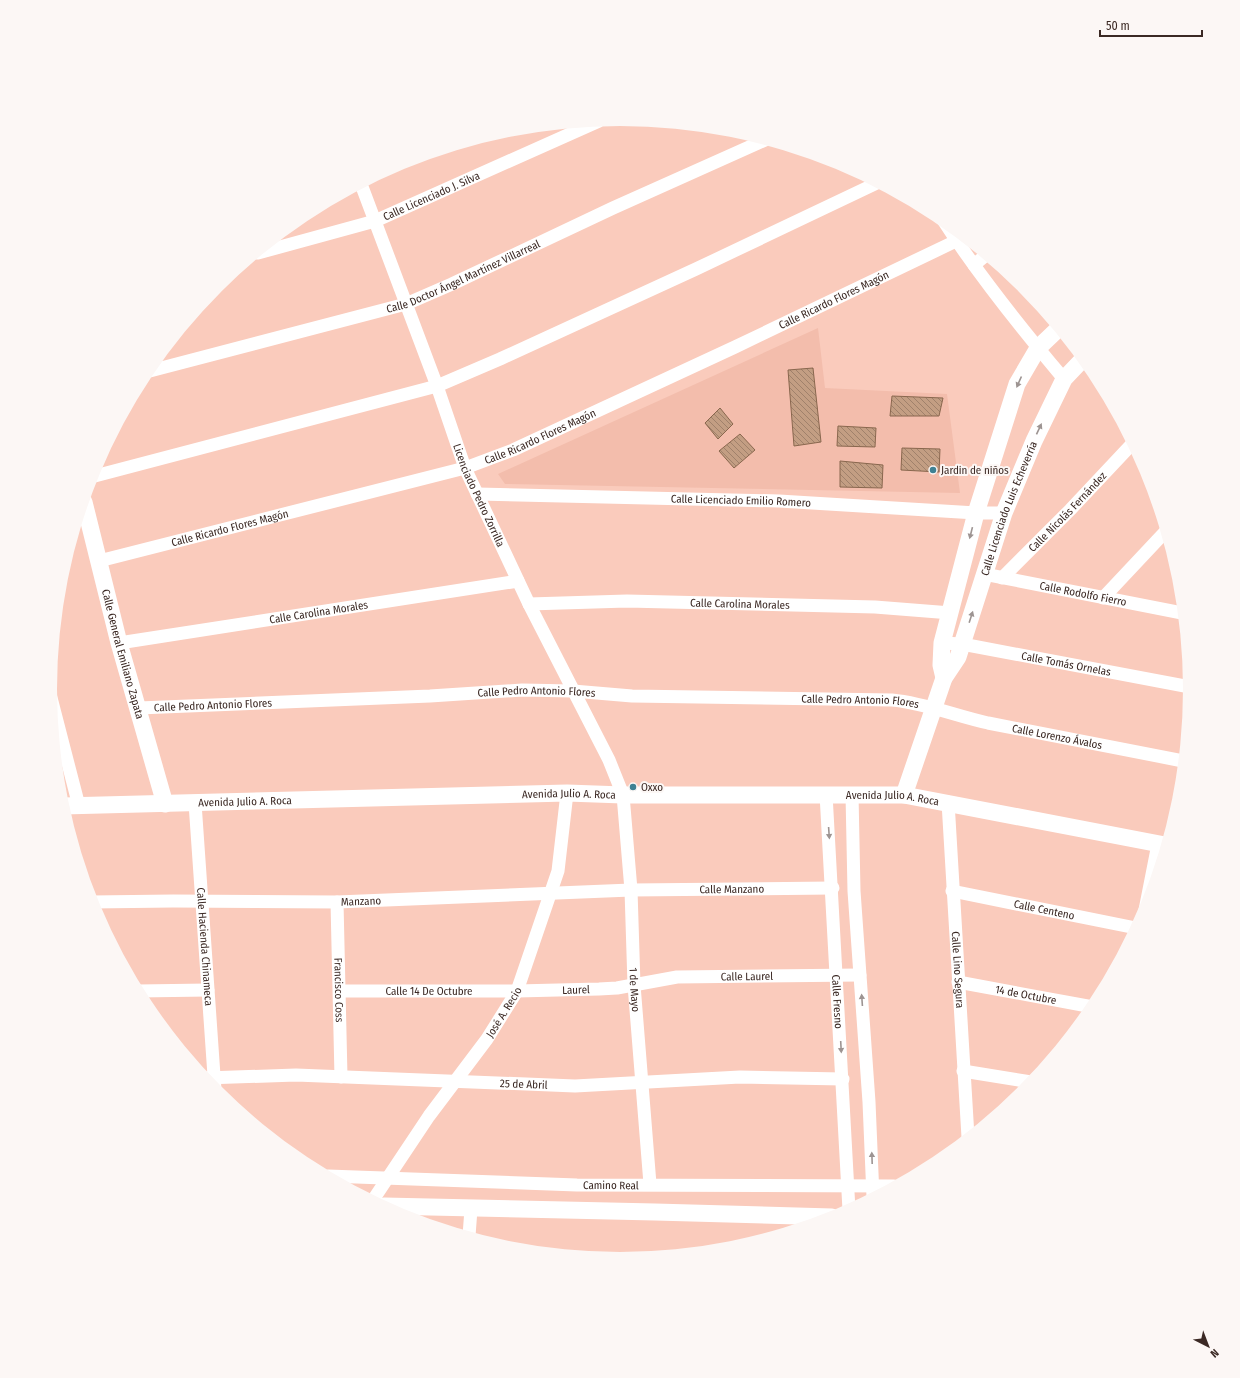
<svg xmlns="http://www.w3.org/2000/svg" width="1240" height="1378" font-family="'Fira Sans Condensed',sans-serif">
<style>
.built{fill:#f3bdac}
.building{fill:url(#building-back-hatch);stroke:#89674e}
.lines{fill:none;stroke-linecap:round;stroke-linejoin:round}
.minor{stroke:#fff;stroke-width:13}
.tertiary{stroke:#fff;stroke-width:17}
.oneway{fill:#9d9492}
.poi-dot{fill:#3f8193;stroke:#fcf7f5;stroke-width:1.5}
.labels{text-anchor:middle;stroke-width:4;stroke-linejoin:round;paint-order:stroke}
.street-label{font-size:11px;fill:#3b2924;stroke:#fcf7f5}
.poi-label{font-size:11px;fill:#3b2924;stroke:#fcf7f5;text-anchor:start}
</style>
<defs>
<pattern id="building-back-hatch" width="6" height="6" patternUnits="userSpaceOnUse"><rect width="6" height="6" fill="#c39e83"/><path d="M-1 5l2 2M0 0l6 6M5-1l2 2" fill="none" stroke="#a0816b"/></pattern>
</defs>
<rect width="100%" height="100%" fill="#facbbc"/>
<path class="built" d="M818,328L825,388L947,394L960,493L505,484L498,474Z"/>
<path class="building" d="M813,368L821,442L794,446L788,370Z
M892,396L943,398L939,416H890Z
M720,408L733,424L718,439L705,423Z
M838,426L876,428L875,447L837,446Z
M740,434L755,450L734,468L719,451Z
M902,448L940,449L939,472L901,470Z
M840,461L883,465L882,488L840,487Z"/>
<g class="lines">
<g class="minor">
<path id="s1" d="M361,184L437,386L465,468L529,604L609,760L623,795L631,890L634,985L650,1184"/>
<path d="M943,220C979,276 1021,328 1064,379"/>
<path id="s2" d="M258,253L375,221L599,121"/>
<path d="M974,265L986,255"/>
<path id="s3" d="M146,372L406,304L452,284L613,208L765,140"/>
<path d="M91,477L437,386L500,359L696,269L877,183"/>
<path id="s4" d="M477,494L779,501L976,513H1004"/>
<path id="s5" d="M99,561L465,468L513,450L735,347L956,241"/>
<path id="s6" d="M984,574L1182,613"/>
<path id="s7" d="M1002,578L1070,510L1132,444"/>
<path d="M1103,598L1165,532"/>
<path id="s8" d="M529,604L627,601L875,607L951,613"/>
<path id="s9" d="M119,643L518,581"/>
<path id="s10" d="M942,643L962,644L1190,687"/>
<path d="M50,694L79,806"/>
<path id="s11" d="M139,708L430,696L522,690L573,691L632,696L892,700C925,703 956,716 988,723L1183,761"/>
<path id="s12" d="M826,794L849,1210"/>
<path d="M852,794L854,891L869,1102L873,1197"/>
<path id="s13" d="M948,802L968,1137"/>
<path id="s14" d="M195,803L215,1090"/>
<path id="s15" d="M952,891L1136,928"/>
<path id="s16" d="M92,902L173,901L337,902L631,890L833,888"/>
<path id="s17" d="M337,902L341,1077"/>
<path d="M1145,910L1158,844"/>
<path id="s18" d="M958,982L1093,1007"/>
<path d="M138,991L208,990"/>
<path id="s19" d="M341,991H517L599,989L617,988L677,977L860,975"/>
<path d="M963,1071L1031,1082"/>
<path id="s20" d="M205,1078L296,1075L575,1086L740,1077L843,1079"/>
<path id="s21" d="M328,1176L577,1185L894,1186"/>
<path id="s22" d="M373,1200L429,1116L487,1039L517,991L558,871L567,793"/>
<path d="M469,1236L471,1209"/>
</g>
<g class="tertiary">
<path id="s23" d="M84,502L119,643L165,804"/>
<path d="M944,678L941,665L942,643L976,513L1017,384L1038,348L1058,329"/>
<path id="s24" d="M904,795L944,678L958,657L1004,513L1034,441L1064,379L1083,359"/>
<path id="s25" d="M63,806L567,793L623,795H904L1165,845"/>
<path d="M384,1206L655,1212L832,1217"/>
</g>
</g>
<defs><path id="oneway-solid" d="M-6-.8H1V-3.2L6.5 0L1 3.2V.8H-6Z"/></defs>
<g class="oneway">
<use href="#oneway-solid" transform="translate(1019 382) rotate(114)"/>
<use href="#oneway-solid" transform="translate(1039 429) rotate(-65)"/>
<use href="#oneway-solid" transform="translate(971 533) rotate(104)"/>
<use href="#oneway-solid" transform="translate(971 617) rotate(-72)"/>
<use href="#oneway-solid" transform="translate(829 833) rotate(86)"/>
<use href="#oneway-solid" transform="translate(862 1000) rotate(-94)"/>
<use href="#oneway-solid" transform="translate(841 1047) rotate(87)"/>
<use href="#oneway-solid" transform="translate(872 1158) rotate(-92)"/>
</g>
<g class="poi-dot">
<circle cx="933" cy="470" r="4"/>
<circle cx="633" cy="787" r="4"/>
</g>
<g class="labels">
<g class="street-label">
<text dy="4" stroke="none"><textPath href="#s2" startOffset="183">Calle Licenciado J. Silva</textPath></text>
<text dy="4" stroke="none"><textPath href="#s3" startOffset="332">Calle Doctor Ángel Martínez Villarreal</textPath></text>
<text dy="4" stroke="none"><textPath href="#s5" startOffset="783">Calle Ricardo Flores Magón</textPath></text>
<text dy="4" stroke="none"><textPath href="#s5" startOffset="459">Calle Ricardo Flores Magón</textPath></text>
<text dy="4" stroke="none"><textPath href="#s1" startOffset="333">Licenciado Pedro Zorrilla</textPath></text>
<text dy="4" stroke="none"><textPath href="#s4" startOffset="264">Calle Licenciado Emilio Romero</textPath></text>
<text dy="4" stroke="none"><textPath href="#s24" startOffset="306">Calle Licenciado Luis Echeverría</textPath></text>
<text dy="4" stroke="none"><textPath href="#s7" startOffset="93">Calle Nicolás Fernández</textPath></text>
<text dy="4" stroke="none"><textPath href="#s5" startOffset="135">Calle Ricardo Flores Magón</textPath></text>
<text dy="4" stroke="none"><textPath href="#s6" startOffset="101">Calle Rodolfo Fierro</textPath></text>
<text dy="4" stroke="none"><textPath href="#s8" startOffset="211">Calle Carolina Morales</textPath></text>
<text dy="4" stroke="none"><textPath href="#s9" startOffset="202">Calle Carolina Morales</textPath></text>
<text dy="4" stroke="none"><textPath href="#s23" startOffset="157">Calle General Emiliano Zapata</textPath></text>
<text dy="4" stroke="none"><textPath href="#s10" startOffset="126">Calle Tomás Ornelas</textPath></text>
<text dy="4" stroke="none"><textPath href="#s11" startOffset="398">Calle Pedro Antonio Flores</textPath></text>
<text dy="4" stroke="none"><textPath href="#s11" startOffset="722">Calle Pedro Antonio Flores</textPath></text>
<text dy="4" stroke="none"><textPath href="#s11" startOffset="74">Calle Pedro Antonio Flores</textPath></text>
<text dy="4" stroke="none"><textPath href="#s11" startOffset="923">Calle Lorenzo Ávalos</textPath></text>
<text dy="4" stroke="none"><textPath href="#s25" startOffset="506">Avenida Julio A. Roca</textPath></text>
<text dy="4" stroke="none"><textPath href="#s25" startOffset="830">Avenida Julio A. Roca</textPath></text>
<text dy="4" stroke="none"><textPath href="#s25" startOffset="182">Avenida Julio A. Roca</textPath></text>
<text dy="4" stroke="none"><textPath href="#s16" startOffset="640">Calle Manzano</textPath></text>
<text dy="4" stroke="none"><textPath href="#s16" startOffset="269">Manzano</textPath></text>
<text dy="4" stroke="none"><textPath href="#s15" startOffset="94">Calle Centeno</textPath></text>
<text dy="4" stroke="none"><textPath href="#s14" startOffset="144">Calle Hacienda Chinameca</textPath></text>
<text dy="4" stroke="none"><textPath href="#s13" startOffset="168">Calle Lino Segura</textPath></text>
<text dy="4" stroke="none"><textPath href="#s19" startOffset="407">Calle Laurel</textPath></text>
<text dy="4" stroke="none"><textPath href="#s19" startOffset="235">Laurel</textPath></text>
<text dy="4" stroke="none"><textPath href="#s17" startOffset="88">Francisco Coss</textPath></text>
<text dy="4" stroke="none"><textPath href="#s1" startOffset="861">1 de Mayo</textPath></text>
<text dy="4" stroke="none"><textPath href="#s19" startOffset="88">Calle 14 De Octubre</textPath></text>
<text dy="4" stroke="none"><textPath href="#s18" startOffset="69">14 de Octubre</textPath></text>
<text dy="4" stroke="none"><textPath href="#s12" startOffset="208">Calle Fresno</textPath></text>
<text dy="4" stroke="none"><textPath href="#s22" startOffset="229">José A. Recio</textPath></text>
<text dy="4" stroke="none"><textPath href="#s20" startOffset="319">25 de Abril</textPath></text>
<text dy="4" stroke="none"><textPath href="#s21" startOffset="283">Camino Real</textPath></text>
</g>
<g class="poi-label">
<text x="941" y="474">Jardin de niños</text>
<text x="641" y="791">Oxxo</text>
</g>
</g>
<path d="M0 0H1240V1378H0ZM57 689a563 563 0 1 1 1126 0a563 563 0 1 1-1126 0Z" fill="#fcf7f5" fill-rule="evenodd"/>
<g transform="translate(1208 1346) rotate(138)" stroke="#fcf7f5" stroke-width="3" paint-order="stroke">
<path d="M0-3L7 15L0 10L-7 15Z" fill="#3b2924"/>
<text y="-6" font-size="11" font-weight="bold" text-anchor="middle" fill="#3b2924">N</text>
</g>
<path d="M1100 30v6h102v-6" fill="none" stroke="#3b2924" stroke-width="2"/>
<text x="1106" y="30" font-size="12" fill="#3b2924" stroke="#fcf7f5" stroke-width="3" paint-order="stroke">50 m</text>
</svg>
